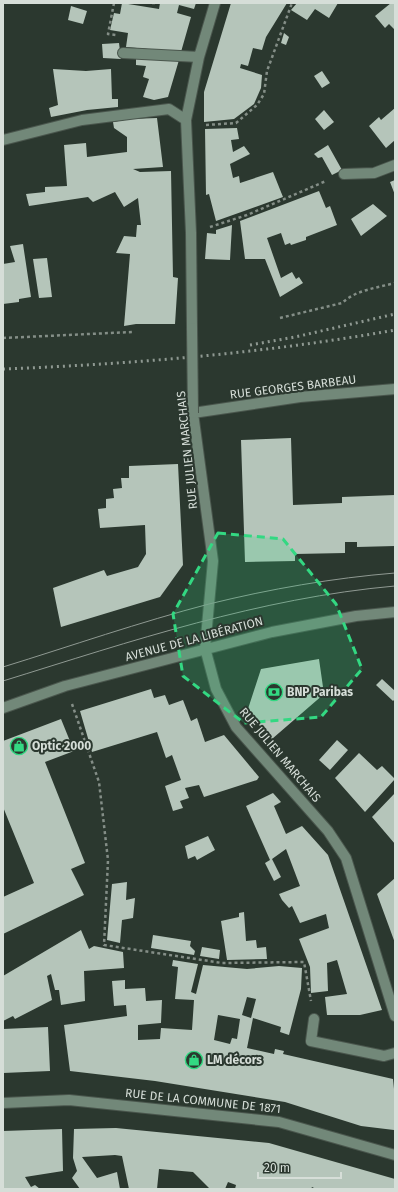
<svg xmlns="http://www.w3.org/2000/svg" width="398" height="1192" font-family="'Fira Sans',sans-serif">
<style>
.building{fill:#b5c5ba;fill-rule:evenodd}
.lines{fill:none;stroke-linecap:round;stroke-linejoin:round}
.minor-casing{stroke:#4a564d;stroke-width:12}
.path{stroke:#848e87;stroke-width:2.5;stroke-dasharray:3 3;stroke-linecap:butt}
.minor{stroke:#728879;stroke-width:10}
.tram{stroke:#8f9992;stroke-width:1}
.rail{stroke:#8f9992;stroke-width:3;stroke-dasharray:2 4;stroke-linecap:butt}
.minor-bridge-casing{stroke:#4a564d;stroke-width:12;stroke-linecap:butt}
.minor-bridge{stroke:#728879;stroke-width:10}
.marked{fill:#33d882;fill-opacity:0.2;stroke:#33d882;stroke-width:3;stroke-dasharray:8 5;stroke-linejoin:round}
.labels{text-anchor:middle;stroke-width:4;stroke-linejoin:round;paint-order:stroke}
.street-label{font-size:12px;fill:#d6ded8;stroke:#2b382f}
.poi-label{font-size:12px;font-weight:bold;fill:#d6ded8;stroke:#2b382f;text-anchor:start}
</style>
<rect width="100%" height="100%" fill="#2b382f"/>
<path class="building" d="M122,3L159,9L160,3H196L194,9L179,5L177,13L191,17L181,52L126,47L128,33L110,30L114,13L120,14Z
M231,3H287L266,37L262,50L253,48L248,66L241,64L240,68L262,75L261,88L254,104L234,119L204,122V92Z
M297,3H338L329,18L315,9L307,20L291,10Z
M391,3H395V30L389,24L385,28L375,16Z
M71,6L87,11L83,24L68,20Z
M284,33L289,37L286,45L281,43Z
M119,43L121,59L103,58L102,44Z
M136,57L179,60L168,97L154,100L143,97L149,79L143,77L146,66L136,65Z
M53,69L86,71L111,69L112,99H118V107L87,110L51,117L49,108L58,105Z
M322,71L330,83L322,88L314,76Z
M395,108V140L386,148L369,126L379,117L381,120Z
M324,110L334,122L324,130L315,119Z
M157,118L163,167L133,169L140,172L171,171L173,277L178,278L175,324H136L124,326L130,254L116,253L124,236L136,237L137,225H141L138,198L124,207L115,192L93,202L88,197L29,206L26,194L45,192V187L67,186L64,145L86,143L87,157L127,152V137L114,128L113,122L130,119Z
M237,128L239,139L231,140L233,152L244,146L250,154L230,164L233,178L239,176L240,183L273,172L283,197L216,221L209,194L206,195L205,129Z
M328,145L342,170L332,175L322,157L318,158L314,154Z
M395,180V195L390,182Z
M319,191L326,208L330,206L337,225L306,237V240L291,245L290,243L285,245L281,233L267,238L281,278L292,272L296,279L299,277L303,283L280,297L265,259H245L240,221Z
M373,204L387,216L361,236L351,219Z
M232,225L230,260L205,259L207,233L216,234V230Z
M23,244L31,297L19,299V302L3,304V264L15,262L10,246Z
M47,258L52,297L39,298L33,259Z
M291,438L293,505L342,503V497L395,495V546L357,547V542H345V553L295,554V561L245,562L241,440Z
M178,464L183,565L160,597L61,627L53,588L104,570L107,576L138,567L146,554L145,525L100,528L98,509L106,508V499L114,498L113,489L122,488L121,478H129V466Z
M319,659L324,694L272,739L247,712L261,669Z
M382,679L395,691V699L393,701L376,685Z
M151,689L154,698L165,695L169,705L183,700L191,721L197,718L205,742L224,735L259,777L257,780L204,797L199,785L185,788L189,798L180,801L183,808L173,811L165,786L181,780L172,755L166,758L157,732L92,752L80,711Z
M61,719L74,751L45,762L85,863L71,869L84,895L3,934V897L34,883L3,807V741Z
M337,740L348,750L330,770L319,760Z
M359,753L377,770L382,766L395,779L365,812L335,778Z
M273,793L281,802L274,806L286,834L302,826L328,855L382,1010L360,1015H327L325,997L347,994L337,960L327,963L328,991L311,993L310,967L299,939L329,928L326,914L300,923L292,906L289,908L282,900L279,894L300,886L286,849L272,859L281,877L274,881L265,863L270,860L246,806Z
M395,793V844L372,817Z
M208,836L215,850L197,860L195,856L188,859L185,846Z
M395,878V943L377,894Z
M127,882L126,900L135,898L133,918L122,920L120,943L107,940L112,884Z
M244,912L246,941L256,940L257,948L266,947L267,959L227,960L221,921L239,917V913Z
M81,930L89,949L94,946L123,952L124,968L84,971L85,1001L61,1005L59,990H55L51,974L47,976L52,1000L15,1019L13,1016L3,1021V976Z
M153,935L191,941L190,946L195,951L194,955L151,948Z
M202,947L220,950L219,959L200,956Z
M173,960L198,964L191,992L196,994L203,965L247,969L279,966L302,968L301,989L289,1035L280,1032L281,1027L253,1018L247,1048L274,1054L275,1049L284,1051L283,1054L393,1079L395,1099L394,1130L361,1126L285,1102L155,1081L70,1071L64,1025L127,1016L126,1005L114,1006L112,981L125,980V989L145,988L146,1001L162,1000L161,1023L138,1025V1040L160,1039L161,1028L192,1030L194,1000L175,999L178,967L172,966ZM247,997L256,999L251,1018L242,1015ZM218,1015L240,1019L237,1039L232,1038L230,1044L214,1040Z
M48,1027L50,1071L3,1073V1029Z
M116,1128L269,1143L395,1179V1189H316L312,1187L311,1189H235L236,1185L228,1182L225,1189H210L193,1172L159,1169L157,1189H129L122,1156L115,1155L82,1157L97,1178L117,1172L120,1189H80L72,1178L77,1171L73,1158L74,1129Z
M62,1129L63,1171L25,1177L31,1187L35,1185L40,1189H3V1131Z"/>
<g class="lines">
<defs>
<path id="minor" d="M123,53L199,57
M3,140L82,120L169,109L186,120
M344,174L374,173L395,165
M192,328L191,233L186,120L199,57L215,3
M395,389L300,397L193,413L213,561L205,648L216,689L236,727L328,831L346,858L395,1016
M3,708L65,686L272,632L356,616L395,612
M314,1019L311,1041L384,1056L395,1053
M3,1103L69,1100L279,1122L395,1155"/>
</defs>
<use href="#minor" class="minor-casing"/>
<path class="path" d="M114,3L108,34L116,35
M152,3H156
M206,125L236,123L257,105L264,94L267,71L292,3
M210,227L247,215L326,181
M280,318L342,303C356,290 376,288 395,283
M3,338L132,332
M72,704L99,782L108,860L104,945L222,963L304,962L311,1001"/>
<use href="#minor" class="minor"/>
<path class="tram" d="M3,667C71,646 140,622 209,604C270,589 333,578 395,573
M3,681C132,641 259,598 395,586"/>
<path class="rail" d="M250,345L295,337L395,314
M3,369C134,364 266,353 395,330"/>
<defs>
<path id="minor-bridge" d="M192,328L193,413"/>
</defs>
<use href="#minor-bridge" class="minor-bridge-casing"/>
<use href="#minor-bridge" class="minor-bridge"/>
</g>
<path class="marked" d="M218,533L283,539L336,604L362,669L321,717L244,723L183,676L173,614Z"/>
<defs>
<symbol id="bank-ring" viewBox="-11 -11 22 22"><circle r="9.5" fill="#2b382f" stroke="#33d882" stroke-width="1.5"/><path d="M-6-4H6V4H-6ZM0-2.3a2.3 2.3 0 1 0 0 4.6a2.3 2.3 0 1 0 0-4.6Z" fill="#33d882"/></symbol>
<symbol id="shop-ring" viewBox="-11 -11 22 22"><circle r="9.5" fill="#2b382f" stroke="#33d882" stroke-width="1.5"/><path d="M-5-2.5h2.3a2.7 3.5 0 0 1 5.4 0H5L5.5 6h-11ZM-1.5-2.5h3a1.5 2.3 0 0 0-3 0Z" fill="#33d882"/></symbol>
</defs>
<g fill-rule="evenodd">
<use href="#bank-ring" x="264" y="682" width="20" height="20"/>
<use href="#shop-ring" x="9" y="736" width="20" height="20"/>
<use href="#shop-ring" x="184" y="1050" width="20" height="20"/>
</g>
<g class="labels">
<g class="street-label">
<text transform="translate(293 387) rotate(-7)" y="4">RUE GEORGES BARBEAU</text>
<text transform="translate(187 450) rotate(-96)" y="4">RUE JULIEN MARCHAIS</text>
<text transform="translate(194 639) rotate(-15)" y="4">AVENUE DE LA LIBÉRATION</text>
<text transform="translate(280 755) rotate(50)" y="4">RUE JULIEN MARCHAIS</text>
<text transform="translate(203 1101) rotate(6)" y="4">RUE DE LA COMMUNE DE 1871</text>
</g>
<g class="poi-label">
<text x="287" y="696">BNP Paribas</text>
<text x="32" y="750">Optic 2000</text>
<text x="207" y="1064">LM décors</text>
</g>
</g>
<rect width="398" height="1192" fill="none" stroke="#d6ded8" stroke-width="8"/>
<path d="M258 1172v6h83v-6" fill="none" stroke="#d6ded8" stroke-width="2"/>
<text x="264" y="1172" font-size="12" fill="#d6ded8" stroke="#2b382f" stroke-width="3" paint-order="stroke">20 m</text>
</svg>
